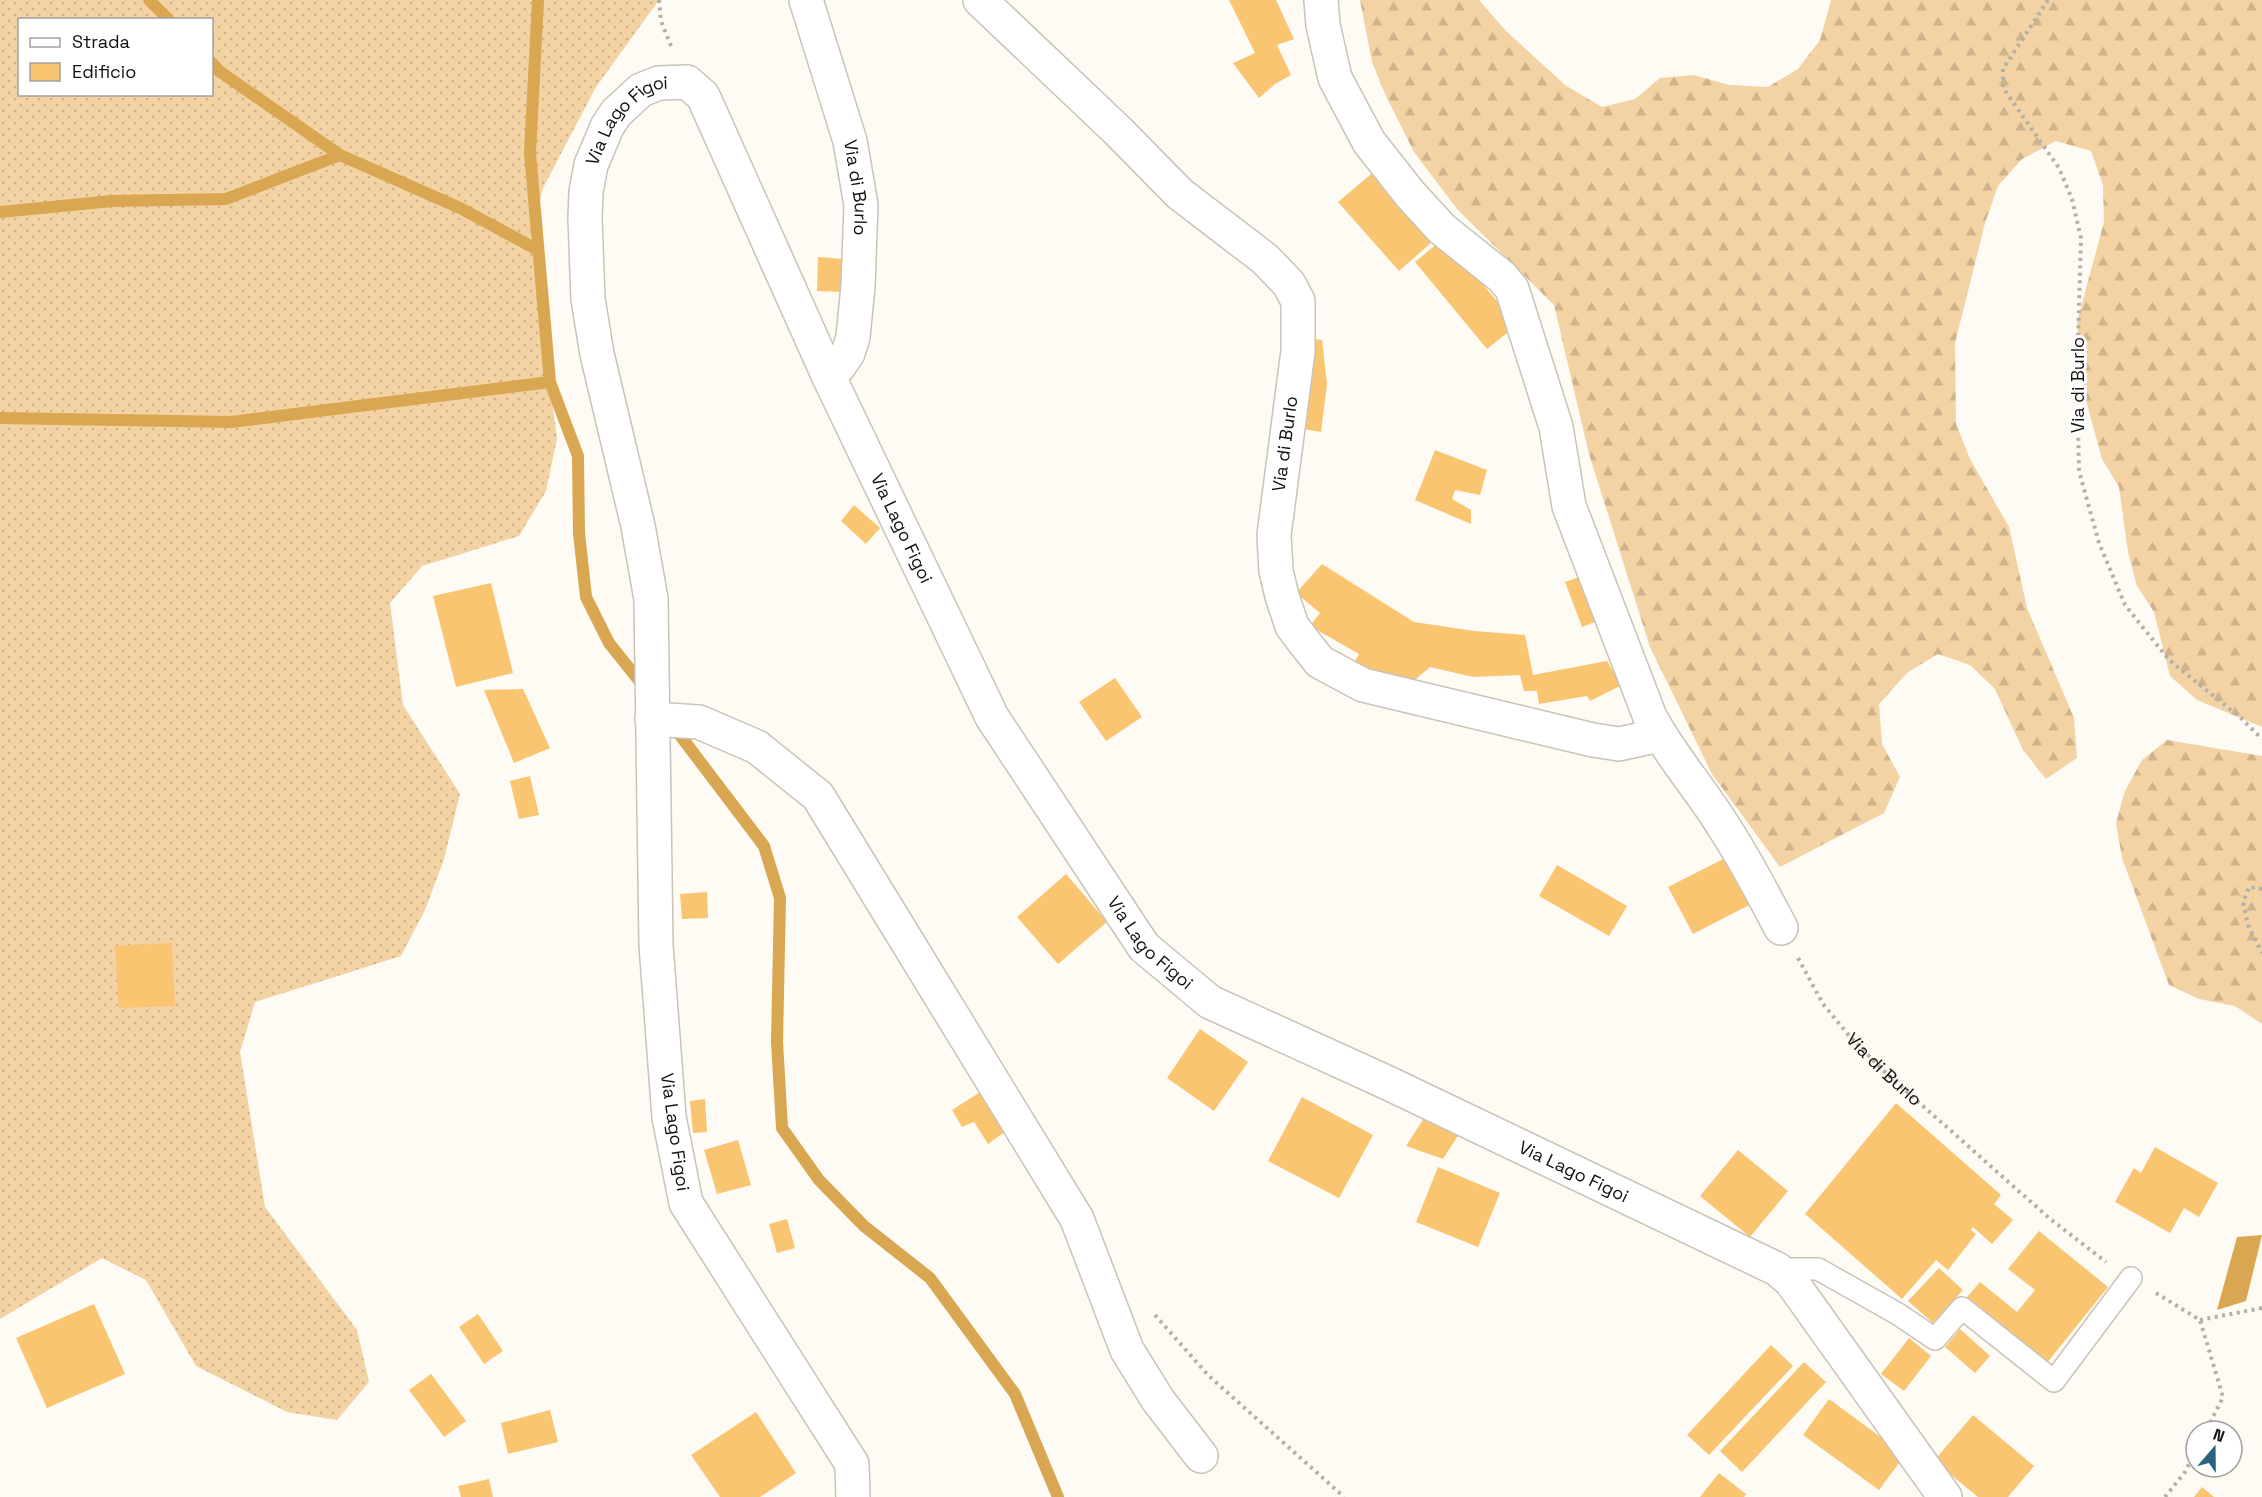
<svg xmlns="http://www.w3.org/2000/svg" width="2262" height="1497" font-family="'Space Grotesk',sans-serif">
<style>
.grass{fill:url(#grass-dots);fill-rule:evenodd}
.forest{fill:url(#forest-firs)}
.water{fill:#d9a651}
.lines{fill:none;stroke-linecap:round;stroke-linejoin:round}
.stream{stroke:#d9a651;stroke-width:12}
.building{fill:#fac571}
.service-casing{stroke:#c9c3b9;stroke-width:24}
.minor-casing{stroke:#c9c3b9;stroke-width:36}
.path{stroke:#b3b0ab;stroke-width:4;stroke-dasharray:3 4.5;stroke-linecap:butt}
.service{stroke:#fff;stroke-width:21}
.minor{stroke:#fff;stroke-width:33}
.labels{text-anchor:middle;stroke-width:6;stroke-linejoin:round;paint-order:stroke}
.street-label{font-size:18px;fill:#13110e;stroke:#fff}
</style>
<defs>
<pattern id="grass-dots" width="8" height="8" patternUnits="userSpaceOnUse" patternTransform="scale(1.5)"><rect width="8" height="8" fill="#f3d3a3"/><path d="M2 2h.1M6 6h.1" fill="none" stroke="#cfb48b" stroke-width="1.8" stroke-linecap="round"/></pattern>
<pattern id="forest-firs" width="22" height="20" patternUnits="userSpaceOnUse" patternTransform="scale(1.5)"><rect width="22" height="20" fill="#f3d3a3"/><path d="M5 1l3.5 6h-7zM16 11l3.5 6h-7z" fill="#cfb48b"/></pattern>
</defs>
<rect width="100%" height="100%" fill="#fefaf4"/>
<path class="grass" d="M0,0H659L596,87L543,188L531,236L557,439L546,491L519,536L422,566L390,603L403,705L460,794L444,859L425,910L401,956L255,1002L240,1052L265,1207L357,1330L369,1382L337,1420L287,1412L196,1366L146,1280L102,1258L0,1319ZM20,20H212V94H20Z"/>
<path class="forest" d="M1360,0H1479L1506,31L1565,85L1602,107L1635,99L1660,78L1694,75L1729,85L1768,87L1798,69L1820,40L1831,0H2262V727L2197,700L2170,676L2154,612L2137,586L2128,552L2119,487L2102,459L2084,393L2077,322L2104,222L2103,185L2091,151L2056,141L2022,159L1998,186L1985,223L1955,343L1956,424L1970,459L2009,527L2027,608L2074,718L2077,758L2046,779L2023,750L1995,689L1970,665L1938,654L1908,672L1879,704L1882,744L1900,777L1884,813L1780,867L1712,774L1650,647L1589,454L1554,305L1457,209L1414,152L1385,94L1372,62Z
M2167,740L2262,756V1024L2235,1006L2199,999L2169,985L2122,858L2116,823L2125,791L2142,760Z"/>
<path class="water" d="M2262,1235L2246,1301L2217,1310L2237,1237Z"/>
<g class="lines">
<path class="stream" d="M149,0L169,20
M538,0L530,153L550,382L578,456L579,533L586,597L609,643L645,688
M212,63L219,71L340,155L460,208L538,250
M0,212L112,201L226,199L340,155
M0,418L231,422L550,382
M673,726L764,846L780,898L777,1042L782,1128L819,1180L864,1226L930,1278L1015,1394L1058,1497"/>
</g>
<path class="building" d="M1229,0H1276L1294,39L1277,45L1291,75L1275,84L1259,98L1233,63L1255,53Z
M1382,165L1441,234L1399,271L1338,202Z
M1444,238L1517,325L1487,349L1415,262Z
M818,257L844,259L843,292L817,291Z
M1305,338L1322,340L1327,384L1321,432L1297,428Z
M1435,450L1487,470L1480,495L1455,490L1452,499L1471,510V524L1415,500Z
M854,505L880,528L866,544L841,521Z
M1322,564L1414,622L1474,631L1525,635L1533,675L1607,661L1622,685L1590,701L1587,696L1539,704L1537,691H1524L1520,675L1473,677L1430,667L1404,689L1354,663L1359,654L1310,626L1320,613L1296,593Z
M1593,572L1610,616L1582,627L1565,582Z
M491,583L513,673L456,687L433,596Z
M1115,678L1142,717L1106,741L1079,702Z
M523,689L550,748L514,763L484,690Z
M530,776L539,815L519,819L510,781Z
M1731,855L1755,902L1693,934L1668,887Z
M1557,865L1627,906L1609,936L1539,896Z
M1066,874L1107,922L1058,964L1017,917Z
M707,892L708,918L682,919L680,894Z
M172,943L175,1006L119,1008L115,946Z
M1200,1029L1248,1062L1214,1111L1167,1078Z
M985,1089L1009,1129L988,1144L974,1122L962,1127L952,1110Z
M1302,1097L1373,1135L1339,1198L1268,1161Z
M705,1099L707,1132L693,1133L690,1101Z
M1896,1103L2001,1195L1994,1204L2013,1220L1992,1244L1973,1227L1971,1230L1976,1234L1948,1270L1936,1260L1902,1299L1805,1214Z
M1428,1112L1461,1131L1443,1159L1406,1146Z
M738,1140L751,1185L717,1194L704,1150Z
M2155,1147L2218,1183L2199,1217L2184,1208L2170,1233L2115,1202L2134,1168L2141,1173Z
M1738,1150L1788,1191L1750,1237L1700,1196Z
M1438,1167L1500,1193L1478,1247L1416,1222Z
M787,1219L795,1248L777,1253L769,1224Z
M2039,1231L2108,1287L2042,1369L1961,1304L1980,1282L2017,1312L2035,1290L2008,1269Z
M1939,1268L1963,1290L1933,1323L1908,1301Z
M94,1304L125,1374L47,1408L16,1338Z
M478,1314L503,1351L484,1364L459,1327Z
M1960,1329L1990,1356L1975,1373L1945,1347Z
M1909,1338L1931,1356L1904,1391L1881,1374Z
M1771,1345L1793,1366L1709,1455L1687,1435Z
M1804,1362L1826,1382L1742,1472L1720,1451Z
M431,1374L466,1421L444,1437L409,1390Z
M1829,1399L1905,1455L1879,1490L1803,1435Z
M550,1410L558,1442L508,1454L501,1423Z
M756,1412L796,1473L760,1497H720L691,1455Z
M1973,1415L2034,1466L2008,1497H1978L1934,1461Z
M1719,1473L1746,1494L1744,1497H1700Z
M489,1479L493,1497H461L458,1486Z
M2202,1487L2214,1497H2194Z"/>
<g class="lines">
<defs>
<path id="service" d="M1777,1269H1818L1898,1314L1935,1339L1962,1308L2054,1381L2131,1278"/>
<g id="minor">
<path id="s2" d="M806,0L850,141L861,205L858,286L853,337L848,353L839,366L828,375"/>
<path d="M980,0L1118,131L1180,194L1265,259L1289,284L1298,301V351L1274,535L1276,571L1282,596L1292,626L1304,642L1320,662L1363,685L1593,740L1619,744L1660,735"/>
<path d="M1321,0L1323,25L1335,78L1369,142L1410,194L1442,229L1502,277L1512,289L1556,427L1569,506L1650,717C1670,755 1699,787 1722,824C1744,857 1762,892 1781,928"/>
<path d="M652,719L699,722L757,747L818,796L1077,1219L1127,1350L1158,1400L1201,1456"/>
<path id="s3" d="M853,1497L852,1464L686,1203L669,1117L656,945L651,599L638,526L597,354L588,299L585,218L586,192L591,165L607,127L616,113L641,90L659,83L687,82L703,96L828,375L992,717L1144,947L1210,1002L1388,1083L1777,1269L1791,1281L1945,1497"/>
</g>
</defs>
<use href="#service" class="service-casing"/>
<use href="#minor" class="minor-casing"/>
<g class="path">
<path d="M659,0L661,21L671,46"/>
<path d="M2048,0L2003,69V88L2059,168L2072,199L2081,238L2077,380L2079,471L2099,543L2125,605L2169,660L2241,718L2262,739"/>
<path d="M2262,889L2249,887L2243,902L2248,925L2262,953"/>
<path id="s1" d="M1798,958L1823,1004L1851,1038L1887,1074L2049,1218L2106,1262"/>
<path d="M2156,1293L2200,1320L2223,1397L2206,1431"/>
<path d="M1155,1315L1208,1375L1344,1497"/>
<path d="M2200,1320L2262,1308"/>
<path d="M2165,1497L2185,1472L2196,1450"/>
</g>
<use href="#service" class="service"/>
<use href="#minor" class="minor"/>
</g>
<g class="labels">
<g class="street-label">
<text dy="6" stroke="none"><textPath href="#s3" startOffset="1450">Via Lago Figoi</textPath></text>
<text dy="6" stroke="none"><textPath href="#s2" startOffset="195">Via di Burlo</textPath></text>
<text transform="translate(2078 385) rotate(-90)" y="6">Via di Burlo</text>
<text transform="translate(1285 444) rotate(-82)" y="6">Via di Burlo</text>
<text dy="6" stroke="none"><textPath href="#s3" startOffset="2026">Via Lago Figoi</textPath></text>
<text dy="6" stroke="none"><textPath href="#s3" startOffset="2512">Via Lago Figoi</textPath></text>
<text dy="6" stroke="none"><textPath href="#s1" startOffset="142">Via di Burlo</textPath></text>
<text transform="translate(675 1132) rotate(82)" y="6">Via Lago Figoi</text>
<text dy="6" stroke="none"><textPath href="#s3" startOffset="2998">Via Lago Figoi</textPath></text>
</g>
</g>
<rect x="18" y="18" width="195" height="78" fill="#ffffff" stroke="#a1a09f" stroke-width="1.5"/>
<rect x="30" y="38" width="30" height="9" fill="#ffffff" stroke="#a1a09f" stroke-width="1.5"/>
<text x="72" y="48" font-size="18" fill="#13110e">Strada</text>
<rect x="30" y="63" width="30" height="18" fill="#fac571" stroke="#a1a09f" stroke-width="1.5"/>
<text x="72" y="78" font-size="18" fill="#13110e">Edificio</text>
<g transform="translate(2214 1449) rotate(20)"><circle r="28" fill="#ffffff" stroke="#a1a09f" stroke-width="1.5"/>
<path d="M0-4.5L10 22L0 15L-10 22Z" fill="#29647c"/>
<text y="-9" font-size="16" font-weight="bold" text-anchor="middle" fill="#13110e">N</text>
</g>
</svg>
